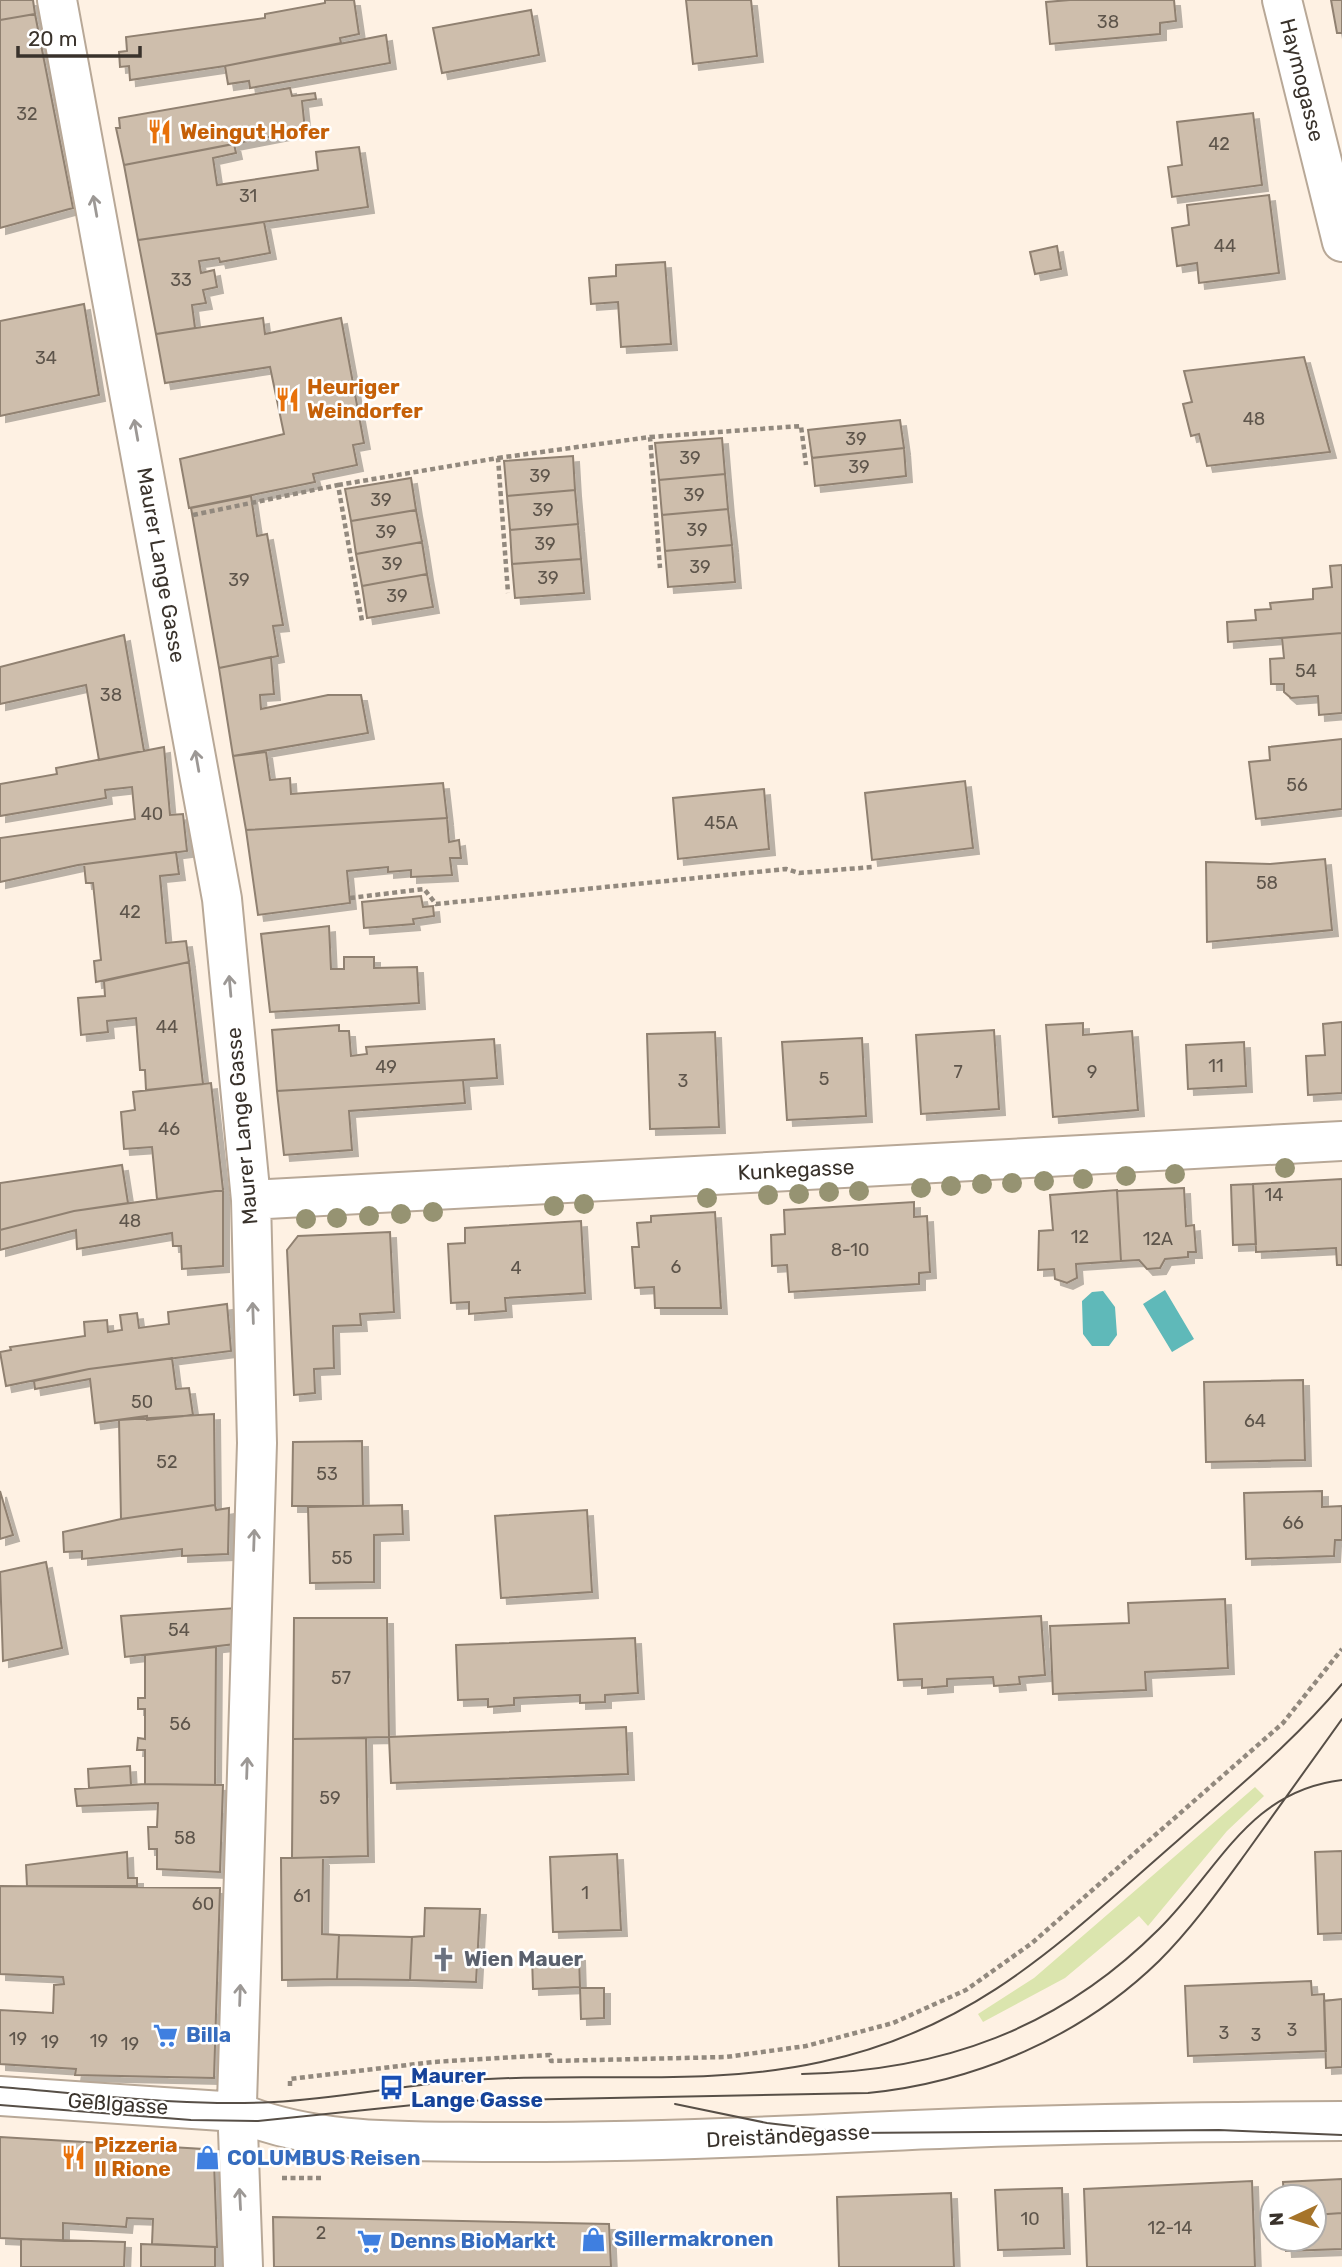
<svg xmlns="http://www.w3.org/2000/svg" width="1342" height="2267" font-family="Rubik,sans-serif">
<style>
.green{fill:#dbe5ae}
.water{fill:#5fb9b9}
.building{fill:#cebeac;stroke:#908171;stroke-width:2;filter:url(#shadow)}
.lines{fill:none;stroke-linecap:round;stroke-linejoin:round}
.minor-casing{stroke:#b8a897;stroke-width:42}
.path{stroke:#92897e;stroke-width:4.5;stroke-dasharray:5 3.5;stroke-linecap:butt}
.minor{stroke:#fff;stroke-width:38}
.tram{stroke:#574f47;stroke-width:2}
.tree{fill:#969372}
.oneway{stroke:#9c9895}
.labels{text-anchor:middle;stroke-width:5;stroke-linejoin:round;paint-order:stroke}
.number-label{font-size:18px;fill:#5e554b}
.street-label{font-size:21px;fill:#39322b;stroke:#fff}
.food-label{font-size:21px;font-weight:bold;fill:#c56008;stroke:#fff;text-anchor:start}
.worship-label{font-size:21px;font-weight:bold;fill:#5b616d;stroke:#fff;text-anchor:start}
.shop-label{font-size:21px;font-weight:bold;fill:#366cbe;stroke:#fff;text-anchor:start}
.transit-label{font-size:21px;font-weight:bold;fill:#164399;stroke:#fff;text-anchor:start}
</style>
<defs>
<filter id="shadow"><feDropShadow dx="6" dy="6" stdDeviation="0" flood-color="#0004"/></filter>
</defs>
<rect width="100%" height="100%" fill="#fef1e3"/>
<path class="green" d="M1255,1787L1264,1796L1227,1831L1148,1926L1139,1916L1065,1978L983,2022L978,2014L1034,1978Z"/>
<path class="water" d="M1165,1290L1194,1339L1172,1352L1143,1304Z
M1103,1291L1115,1307L1117,1335L1109,1346H1092L1083,1334L1082,1301L1092,1292Z"/>
<path class="building" d="M0,0H33L35,14L0,20Z
M325,0H354L359,34L340,38L341,43L225,66L130,80L129,66L120,67L119,52L127,51L126,37L265,18V14L325,3Z
M686,0H751L757,56L693,64Z
M1070,0H1174L1176,21L1160,23V34L1050,44L1046,2Z
M1331,0H1342V33H1337Z
M531,10L539,55L442,73L433,28Z
M35,14L73,208L0,228V20Z
M386,35L390,63L250,88L249,81L228,84L225,66Z
M290,88L292,96L315,93L316,99L302,101L305,130L124,165L116,128H120L119,118Z
M1253,113L1262,185L1172,197L1168,167L1182,165L1177,122Z
M234,144L236,153L213,158L217,185L318,170L316,152L359,147L368,207L138,240L124,165Z
M1269,195L1279,273L1199,283L1197,263L1177,266L1172,228L1189,225L1187,205Z
M264,222L270,253L220,262L219,258L199,261L201,273L214,270L217,287L203,290L206,303L192,305L195,328L156,334L138,240Z
M1057,246L1061,269L1035,274L1030,252Z
M665,262L671,344L621,347L618,302L591,304L589,278L616,276V265Z
M84,304L99,395L0,416V321Z
M263,318L265,334L341,318L364,443L353,445L357,465L313,474L315,482L189,508L180,459L284,434L270,367L165,383L156,334Z
M1304,357L1330,452L1207,466L1199,434L1191,436L1183,404L1192,402L1184,371Z
M900,420L904,448L812,458L808,430Z
M722,438L725,474L659,480L655,443Z
M904,448L906,476L815,486L812,458Z
M573,456L575,490L507,496L504,461Z
M725,474L728,509L662,515L659,480Z
M411,478L416,510L351,521L345,489Z
M575,490L578,524L510,530L507,496Z
M251,496L257,536L267,534L283,625L273,626L278,656L219,668L191,508Z
M728,509L732,545L665,551L662,515Z
M416,510L422,542L356,554L351,521Z
M578,524L581,559L512,564L510,530Z
M422,542L427,574L362,586L356,554Z
M732,545L735,582L668,587L665,551Z
M581,559L584,593L515,598L512,564Z
M1342,565V633L1228,642L1227,622L1256,620L1255,610L1271,609L1270,603L1313,599V589L1332,587L1330,566Z
M427,574L433,607L367,618L362,586Z
M1342,633V713L1319,715L1318,696L1291,698L1284,692V684H1271L1270,659L1284,658L1282,638Z
M124,635L144,751L99,760L86,685L0,704V667Z
M271,657L274,694L260,695L261,709L328,695H361L368,733L233,756L219,668Z
M1342,739V809L1256,819L1249,762L1270,760L1269,747Z
M164,747L170,815L183,814L187,851L78,865L0,882V838L135,819L132,787L105,790L106,798L0,816V784L57,774L56,768Z
M266,752L270,780L290,778L291,794L443,783L447,818L246,830L233,756Z
M965,781L973,848L872,860L865,793Z
M764,789L769,849L678,859L673,798Z
M447,818L449,842L459,840L461,858H450L452,875L411,877V870L388,872V867L347,871L350,903L258,915L246,830Z
M176,852L179,874L160,876L166,943L186,941L189,962L96,982L94,961L101,960L93,883H86L84,864Z
M1325,859L1332,930L1207,942L1206,862L1270,864Z
M421,896L423,907L433,906L434,916L413,919L414,924L364,928L362,902Z
M329,926L331,969H344V957H374V968L417,967L419,1003L270,1012L261,934Z
M189,962L203,1084L146,1090L145,1070H140L136,1018L107,1021L108,1032L81,1035L78,998L105,996L104,981Z
M1342,1022V1093L1308,1095L1306,1056L1325,1055L1323,1024Z
M1083,1023V1035L1132,1031L1138,1110L1053,1117L1046,1025Z
M339,1025V1031H349L351,1056L367,1054L366,1047L494,1039L497,1078L277,1091L272,1030Z
M994,1030L999,1109L921,1114L916,1035Z
M715,1032L719,1127L650,1129L647,1034Z
M862,1038L866,1116L787,1120L782,1042Z
M1244,1042L1246,1086L1188,1089L1186,1045Z
M463,1080L465,1103L349,1111L352,1150L284,1155L277,1091Z
M211,1083L223,1190L157,1199L152,1147L124,1149L121,1112L135,1110L133,1092Z
M122,1165L128,1203L74,1211L0,1230V1183Z
M1342,1179V1265H1337L1336,1248L1256,1252L1253,1184Z
M1253,1184L1256,1244L1233,1245L1231,1185Z
M1184,1188L1186,1226L1194,1225L1196,1252H1188V1257L1165,1259L1160,1268L1147,1269L1139,1260L1121,1261L1117,1191Z
M223,1190V1266L182,1269L181,1246H173L172,1233L77,1249L76,1230L0,1250V1230L74,1211Z
M1117,1190L1121,1261L1076,1264L1077,1278L1067,1283L1055,1279L1054,1269L1038,1270L1039,1231L1053,1230L1050,1195Z
M914,1202V1217L927,1216L930,1272L919,1273V1284L789,1292L787,1265L772,1266L771,1235L785,1234L784,1210Z
M715,1212L721,1308H655L654,1287L635,1288L632,1247H639L637,1223L651,1222V1216Z
M581,1221L585,1293L505,1298L506,1311L469,1314V1302L451,1303L448,1244L465,1243V1228Z
M390,1232L394,1312L360,1314L361,1325L333,1326L334,1368L314,1369L315,1393L294,1395L287,1250L298,1236Z
M227,1304L231,1351L89,1369L6,1386L0,1352L11,1350L10,1347L85,1336L84,1322L107,1320L108,1332L122,1330L120,1315L137,1313L139,1328L169,1324L168,1312Z
M172,1358L176,1389L189,1388L193,1415L147,1420V1416L95,1423L90,1379L35,1389L34,1381L89,1369Z
M1303,1380L1305,1460L1206,1462L1204,1382Z
M214,1414L215,1505L121,1519L119,1420Z
M362,1441L363,1506H292L293,1442Z
M0,1491L13,1535L0,1539Z
M1322,1491V1507L1342,1506V1540H1335L1334,1556L1246,1559L1244,1493Z
M215,1505L216,1510L229,1508L228,1554L182,1556V1549L82,1559V1551L64,1552L63,1532L121,1519Z
M402,1505L403,1534L374,1535V1582L310,1583L308,1507Z
M587,1510L592,1592L501,1598L495,1516Z
M46,1562L62,1648L3,1661L0,1572Z
M1225,1599L1228,1668L1145,1672L1146,1690L1053,1694L1050,1626L1129,1623L1128,1603Z
M236,1608L235,1644L125,1657L121,1616Z
M1041,1616L1045,1675L1019,1677L1020,1684L994,1686L993,1677L947,1679V1686L922,1688V1679L898,1680L894,1624Z
M294,1618H387L389,1737L293,1739Z
M635,1638L638,1693L605,1695V1702L580,1703V1695L514,1698V1705L488,1707V1699L458,1700L456,1645Z
M216,1647L215,1785L145,1784V1750H137L138,1738L145,1739V1709H138V1698H145V1655Z
M626,1727L628,1774L391,1783L389,1737Z
M366,1738L368,1856L292,1858L293,1739Z
M130,1766L131,1785L89,1788L88,1769Z
M145,1784L223,1785L220,1872L157,1869V1849H149L148,1827H157L158,1803L77,1806L75,1789Z
M1342,1851V1933L1318,1934L1315,1852Z
M127,1852L128,1878H137V1886H27L26,1865Z
M617,1854L621,1930L553,1932L550,1857Z
M281,1858H323L322,1934L339,1935L337,1979L282,1980Z
M0,1886L220,1888L214,2078L75,2075L76,2069L0,2064V2010L53,2013L54,1985L64,1984L63,1977L0,1974Z
M425,1908L480,1909L476,1982L410,1980L412,1937L424,1936Z
M339,1935L412,1937L410,1980L337,1979Z
M579,1955L580,1987L533,1989L532,1956Z
M1311,1981L1312,1995L1324,1994L1326,2051L1188,2056L1185,1986Z
M580,1988H604V2018L581,2019Z
M1342,1999V2067L1326,2068L1324,2001Z
M0,2137L204,2149L214,2161L217,2247L152,2244L153,2219L127,2218L126,2227L63,2223V2241L0,2238Z
M1342,2179V2213L1314,2215V2197H1284L1283,2182Z
M1252,2181L1255,2267H1087L1084,2189Z
M1062,2188L1064,2248L998,2250L995,2190Z
M951,2193L954,2267H839L837,2197Z
M1342,2213V2249L1286,2251L1285,2239H1314V2215Z
M273,2217L609,2224L611,2267H274Z
M21,2239L125,2242L124,2267H21Z
M141,2244L215,2247V2267H141Z"/>
<g class="lines">
<defs>
<path id="minor" d="M57,0L222,899L251,1200L257,1443L237,2103L243,2267
M1282,0L1342,242
M251,1200L1342,1141
M0,2096L237,2112C316,2145 405,2141 490,2142C616,2143 742,2138 868,2132C1026,2124 1184,2122 1342,2121"/>
</defs>
<use href="#minor" class="minor-casing"/>
<path class="path" d="M650,437L801,426L806,465
M498,458L650,437L660,568
M338,485L498,458L508,593
M193,515L338,485L362,621
M350,898L424,889L436,904L786,869L799,873L872,867
M290,2086V2079L433,2062L550,2055L551,2061L726,2057L806,2046L893,2023L966,1990L1032,1943L1283,1723L1342,1649
M282,2178H323"/>
<use href="#minor" class="minor"/>
<path class="tram" d="M802,2074C942,2071 1059,2029 1159,1929C1219,1870 1248,1791 1342,1780
M0,2087C91,2094 183,2107 274,2102C346,2098 416,2082 488,2079C599,2073 712,2086 821,2062C976,2029 1061,1942 1176,1842C1233,1791 1293,1743 1342,1684
M675,2104L767,2123L851,2133L1219,2130L1342,2135
M0,2105L191,2120L258,2121L452,2101L868,2093C976,2082 1081,2037 1159,1961C1192,1928 1219,1890 1246,1853C1278,1808 1310,1763 1342,1719"/>
</g>
<g class="tree">
<circle cx="1285" cy="1168" r="10"/>
<circle cx="1175" cy="1174" r="10"/>
<circle cx="1126" cy="1176" r="10"/>
<circle cx="1083" cy="1179" r="10"/>
<circle cx="1044" cy="1181" r="10"/>
<circle cx="1012" cy="1183" r="10"/>
<circle cx="982" cy="1184" r="10"/>
<circle cx="951" cy="1186" r="10"/>
<circle cx="921" cy="1188" r="10"/>
<circle cx="859" cy="1191" r="10"/>
<circle cx="829" cy="1192" r="10"/>
<circle cx="799" cy="1194" r="10"/>
<circle cx="768" cy="1195" r="10"/>
<circle cx="707" cy="1198" r="10"/>
<circle cx="584" cy="1204" r="10"/>
<circle cx="554" cy="1206" r="10"/>
<circle cx="433" cy="1212" r="10"/>
<circle cx="401" cy="1214" r="10"/>
<circle cx="369" cy="1216" r="10"/>
<circle cx="337" cy="1218" r="10"/>
<circle cx="306" cy="1219" r="10"/>
</g>
<defs><path id="oneway-shaft" d="M-6 0H5M1.5-3L5.5 0L1.5 3" fill="none" stroke-width="1.6" stroke-linecap="round" stroke-linejoin="round" transform="scale(1.75)"/></defs>
<g class="oneway">
<use href="#oneway-shaft" transform="translate(95 206) rotate(-100)"/>
<use href="#oneway-shaft" transform="translate(136 430) rotate(-100)"/>
<use href="#oneway-shaft" transform="translate(197 761) rotate(-100)"/>
<use href="#oneway-shaft" transform="translate(230 986) rotate(-95)"/>
<use href="#oneway-shaft" transform="translate(253 1313) rotate(-92)"/>
<use href="#oneway-shaft" transform="translate(254 1540) rotate(-88)"/>
<use href="#oneway-shaft" transform="translate(247 1768) rotate(-88)"/>
<use href="#oneway-shaft" transform="translate(240 1995) rotate(-88)"/>
<use href="#oneway-shaft" transform="translate(240 2199) rotate(-93)"/>
</g>
<defs>
<symbol id="restaurant-bare" viewBox="-9 -9 18 18"><path d="M-5-6h1v4h1v-4h1v4h1v-4h1v5L-1.5 .5V6h-2V.5L-5-1ZM5-6V6H3V1.5H1.5Q1.5-4 5-6Z" fill="#e8710a" stroke="#fff" stroke-width="2.5" paint-order="stroke"/></symbol>
<symbol id="church-bare" viewBox="-9 -9 18 18"><path d="M-1.2-6h2.4v3.5h3.3v2.4h-3.3V6h-2.4V-.1h-3.3v-2.4h3.3Z" fill="#6b7280" stroke="#fff" stroke-width="2.5" paint-order="stroke"/></symbol>
<symbol id="supermarket-bare" viewBox="-9 -9 18 18"><path d="M-6-5.5h2.5l.6 2H6L4.5 2H-2.5L-4.4-4H-6ZM-1.5 3.2a1.3 1.3 0 1 0 .1 0ZM3 3.2a1.3 1.3 0 1 0 .1 0Z" fill="#3f7fe0" stroke="#fff" stroke-width="2.5" paint-order="stroke"/></symbol>
<symbol id="bus-bare" viewBox="-9 -9 18 18"><path d="M-5-6H5V4H4V6H2V4H-2V6H-4V4H-5ZM-3.5-4V0h7V-4ZM-3.5 1.2v1.5H-2V1.2ZM2 1.2v1.5H3.5V1.2Z" fill="#1a4fb4" stroke="#fff" stroke-width="2.5" paint-order="stroke"/></symbol>
<symbol id="shop-bare" viewBox="-9 -9 18 18"><path d="M-5-2.5h2.3a2.7 3.5 0 0 1 5.4 0H5L5.5 6h-11ZM-1.5-2.5h3a1.5 2.3 0 0 0-3 0Z" fill="#3f7fe0" stroke="#fff" stroke-width="2.5" paint-order="stroke"/></symbol>
</defs>
<g fill-rule="evenodd">
<use href="#restaurant-bare" x="142" y="114" width="35" height="35"/>
<use href="#restaurant-bare" x="270" y="382" width="35" height="35"/>
<use href="#church-bare" x="426" y="1942" width="35" height="35"/>
<use href="#supermarket-bare" x="148" y="2018" width="35" height="35"/>
<use href="#bus-bare" x="374" y="2070" width="35" height="35"/>
<use href="#restaurant-bare" x="56" y="2140" width="35" height="35"/>
<use href="#shop-bare" x="190" y="2140" width="35" height="35"/>
<use href="#shop-bare" x="576" y="2222" width="35" height="35"/>
<use href="#supermarket-bare" x="352" y="2224" width="35" height="35"/>
</g>
<g class="labels">
<g class="number-label">
<text x="1108" y="28">38</text>
<text x="27" y="120">32</text>
<text x="1219" y="150">42</text>
<text x="248" y="202">31</text>
<text x="1225" y="252">44</text>
<text x="181" y="286">33</text>
<text x="46" y="364">34</text>
<text x="1254" y="425">48</text>
<text x="856" y="445">39</text>
<text x="690" y="464">39</text>
<text x="859" y="473">39</text>
<text x="540" y="482">39</text>
<text x="694" y="501">39</text>
<text x="381" y="506">39</text>
<text x="543" y="516">39</text>
<text x="697" y="536">39</text>
<text x="386" y="538">39</text>
<text x="545" y="550">39</text>
<text x="392" y="570">39</text>
<text x="700" y="573">39</text>
<text x="548" y="584">39</text>
<text x="239" y="586">39</text>
<text x="397" y="602">39</text>
<text x="1306" y="677">54</text>
<text x="111" y="701">38</text>
<text x="1297" y="791">56</text>
<text x="152" y="820">40</text>
<text x="721" y="829">45A</text>
<text x="1267" y="889">58</text>
<text x="130" y="918">42</text>
<text x="167" y="1033">44</text>
<text x="1216" y="1072">11</text>
<text x="386" y="1073">49</text>
<text x="958" y="1078">7</text>
<text x="1092" y="1078">9</text>
<text x="824" y="1085">5</text>
<text x="683" y="1087">3</text>
<text x="169" y="1135">46</text>
<text x="1274" y="1201">14</text>
<text x="130" y="1227">48</text>
<text x="1080" y="1243">12</text>
<text x="1158" y="1245">12A</text>
<text x="850" y="1256">8-10</text>
<text x="676" y="1273">6</text>
<text x="516" y="1274">4</text>
<text x="142" y="1408">50</text>
<text x="1255" y="1427">64</text>
<text x="167" y="1468">52</text>
<text x="327" y="1480">53</text>
<text x="1293" y="1529">66</text>
<text x="342" y="1564">55</text>
<text x="179" y="1636">54</text>
<text x="341" y="1684">57</text>
<text x="180" y="1730">56</text>
<text x="330" y="1804">59</text>
<text x="185" y="1844">58</text>
<text x="585" y="1899">1</text>
<text x="302" y="1902">61</text>
<text x="203" y="1910">60</text>
<text x="1292" y="2036">3</text>
<text x="1224" y="2039">3</text>
<text x="1256" y="2041">3</text>
<text x="18" y="2045">19</text>
<text x="99" y="2047">19</text>
<text x="50" y="2048">19</text>
<text x="130" y="2050">19</text>
<text x="1030" y="2225">10</text>
<text x="1170" y="2234">12-14</text>
<text x="321" y="2239">2</text>
</g>
<g class="street-label">
<text transform="translate(1302 80) rotate(76)" y="7">Haymogasse</text>
<text transform="translate(161 565) rotate(80)" y="7">Maurer Lange Gasse</text>
<text transform="translate(242 1126) rotate(-95)" y="7">Maurer Lange Gasse</text>
<text transform="translate(796 1170) rotate(-3)" y="7">Kunkegasse</text>
<text transform="translate(118 2104) rotate(4)" y="7">Geßlgasse</text>
<text transform="translate(788 2136) rotate(-3)" y="7">Dreiständegasse</text>
</g>
<g class="food-label">
<text x="180" y="139">Weingut Hofer</text>
<text x="307" y="394">Heuriger<tspan x="307" dy="24">Weindorfer</tspan></text>
<text x="94" y="2152">Pizzeria<tspan x="94" dy="24">Il Rione</tspan></text>
</g>
<g class="worship-label">
<text x="464" y="1966">Wien Mauer</text>
</g>
<g class="shop-label">
<text x="186" y="2042">Billa</text>
<text x="227" y="2165">COLUMBUS Reisen</text>
<text x="614" y="2246">Sillermakronen</text>
<text x="390" y="2248">Denns BioMarkt</text>
</g>
<g class="transit-label">
<text x="411" y="2083">Maurer<tspan x="411" dy="24">Lange Gasse</tspan></text>
</g>
</g>
<g transform="translate(1293 2218) rotate(266)"><circle r="33" fill="#ffffff" stroke="#b0adaa" stroke-width="2"/>
<path d="M0-5L12 26L0 18L-12 26Z" fill="#a6742a"/>
<text y="-10" font-size="19" font-weight="bold" text-anchor="middle" fill="#39322b">N</text>
</g>
<path d="M18 46v10h122v-10" fill="none" stroke="#39322b" stroke-width="3.5"/>
<text x="28" y="46" font-size="21" fill="#39322b" stroke="#ffffff" stroke-width="5" paint-order="stroke">20 m</text>
</svg>
